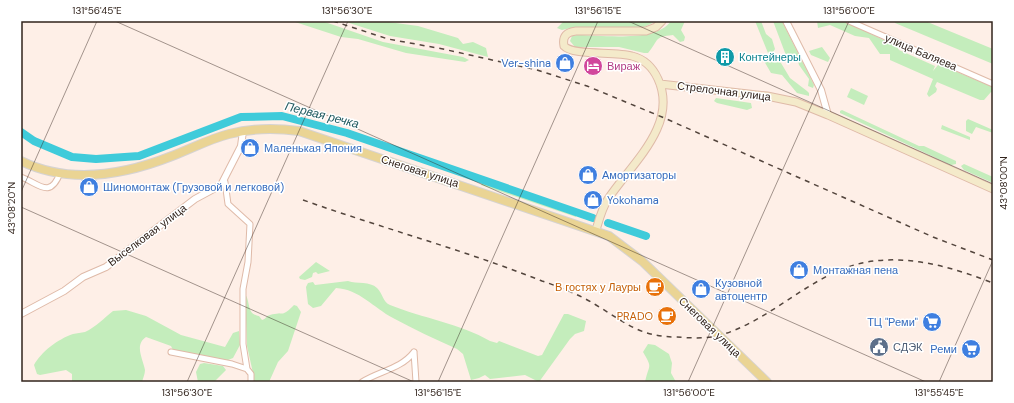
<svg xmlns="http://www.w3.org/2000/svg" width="1014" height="403" font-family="'DM Sans',sans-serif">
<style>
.green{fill:#c4edbc}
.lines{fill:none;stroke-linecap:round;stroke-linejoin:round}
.river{stroke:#3fcbda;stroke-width:8}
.minor-casing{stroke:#dfbaa8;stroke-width:7}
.tertiary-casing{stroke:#dfbaa8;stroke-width:8}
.secondary-casing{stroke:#dfbaa8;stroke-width:9}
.primary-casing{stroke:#d6d3d2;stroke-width:10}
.minor{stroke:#fff;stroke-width:5}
.tertiary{stroke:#fff;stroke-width:6}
.secondary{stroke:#f4eaca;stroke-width:7}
.primary{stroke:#ead494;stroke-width:8}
.rail{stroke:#53453d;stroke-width:1.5;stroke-dasharray:5 5;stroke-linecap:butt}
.ticks{fill:none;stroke:#32241d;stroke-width:1;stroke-opacity:0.45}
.labels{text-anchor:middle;stroke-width:3;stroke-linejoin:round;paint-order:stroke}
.street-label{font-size:11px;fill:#32241d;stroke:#fff}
.culture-label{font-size:11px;fill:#0d838f;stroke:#fff;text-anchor:start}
.shop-label{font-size:11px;fill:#366cbe;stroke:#fff;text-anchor:start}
.hotel-label{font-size:11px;fill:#b23c85;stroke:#fff;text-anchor:start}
.food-label{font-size:11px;fill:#c56008;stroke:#fff;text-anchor:end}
.service-label{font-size:11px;fill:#4e5e75;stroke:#fff;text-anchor:start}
.water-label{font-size:12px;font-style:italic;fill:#215a60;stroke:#fff}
.neatline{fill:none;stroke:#32241d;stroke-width:1.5}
.ticks-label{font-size:10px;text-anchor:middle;fill:#32241d}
</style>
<rect width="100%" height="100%" fill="#feefe7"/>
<path class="green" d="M292,21H322L383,42L463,57L469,60L465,62L406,53L358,39L341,37Z
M343,21H381L418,26L458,38L463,44L473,42L486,48L488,57L439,44L390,36Z
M564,21H657L644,27H575L562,30L557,28Z
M671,21H685L681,30L685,37L684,41L680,42L673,35C653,37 660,39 648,53H644L619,47H575L570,41L572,36L577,35C602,35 656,43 671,21Z
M755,21H761L766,34L772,39L775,49L772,54L768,53Z
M773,21H782L814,85L813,88L808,86L809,79L799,65L797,57L789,60L787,58Z
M817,21H844L896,46L899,50L935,66L933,71L938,65L945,67L993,87V93L991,92L984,100H980L937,82L935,86L937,89L936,92L929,97L927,94L933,79L890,60V54H880L869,38L855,36L830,25L818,28Z
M894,21H925L993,49V64L895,23Z
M822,47L830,58L828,62L811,55L809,51Z
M772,57L778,58L790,78L807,91L809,93V96L797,93L782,75L771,73L764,61Z
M851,88L868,96L864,105L847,97Z
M716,98L751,103L752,108L747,110L717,103L714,101Z
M842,110L919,146H924L956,161V164L951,165L840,113V111Z
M968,119L993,130V133L976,127L972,134L966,131V121Z
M942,125L970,137V140L941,129Z
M964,164L993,177V183L964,170L961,166Z
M482,183L576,215V217L481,185Z
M316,262L330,271L318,274L316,272L313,273L312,277L305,280L300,279L299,277Z
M348,281C357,284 370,281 377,288C383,294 383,302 390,305C422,318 461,324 490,341L497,343L499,341L538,356L542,355L564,314H568L586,321L584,331L575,334L570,339L539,382L525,375L490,379L485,375L479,378L471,380L463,354L457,349C435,339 413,329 393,318C374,308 359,289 336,288L321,306L313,308L308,304L306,287L308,283L313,282L315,285Z
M245,294C251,302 246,314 259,316L262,320C266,319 266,316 270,315C285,311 281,318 294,305L297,306L301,312L288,351L278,362L269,382H253V373L247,346Z
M126,310L146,316L181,335L225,347L233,333L239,331L240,345L233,358L228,360L187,354L173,350L171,346L146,337C134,345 143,359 145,370C145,374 143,378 142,382H72V374L66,370L40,375L37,374L34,365C41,352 58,339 73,334C77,333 81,333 85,332C96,327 104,318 113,311Z
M648,344L655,345L669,354L672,363L671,373L676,382H645C649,363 653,369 643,352Z
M204,363L223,366L226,370L214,382H198L196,372L200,364Z"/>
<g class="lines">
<path class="river" d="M21,132L34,141L72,157L96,159L139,156L241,117L282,116L347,133L593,218
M608,223L646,236"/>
<defs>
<path id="minor" d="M849,21L993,84
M21,177C38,183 50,200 60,173
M225,182L228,204L250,224L248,262L243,289V344L247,369L251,374V382
M171,352L232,364L247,369
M414,352L416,382
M362,382C379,371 401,369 414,352"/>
<path id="tertiary" d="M786,21L821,90L828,115
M21,314L64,291L83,277L106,267L195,199L221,185L241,146L243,131"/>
<path id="secondary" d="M660,84L767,96L796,102L828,115L993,189
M596,230C599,220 602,208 608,199C631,164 679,125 658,79C653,68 644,59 632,56C615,51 573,56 564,46C562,36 567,32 576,31H646L656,27L662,21"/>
<path id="primary" d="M21,161C70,185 124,175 172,156C191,149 209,139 229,134C252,128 275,128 299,131L609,236L642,261L767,382"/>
</defs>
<use href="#minor" class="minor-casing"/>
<use href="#tertiary" class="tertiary-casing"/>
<use href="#secondary" class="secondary-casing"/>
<use href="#primary" class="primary-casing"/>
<use href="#minor" class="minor"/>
<use href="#tertiary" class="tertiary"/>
<use href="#secondary" class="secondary"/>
<use href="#primary" class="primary"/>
<path class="rail" d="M333,21L388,39L443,49L537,70L587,86L662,117L933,237L993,260
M303,200C382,228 464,250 542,281C560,287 580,295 596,305C626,323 640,337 677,337C690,338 708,339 721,335C767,321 801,285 845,268C894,250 947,265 993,283"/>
</g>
<path class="ticks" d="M115,21L926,382M628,21L993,184M21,192L97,21M21,207L414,382M187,382L348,21M438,382L598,21M688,382L849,21M939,382L993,260"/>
<defs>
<symbol id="building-disc" viewBox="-11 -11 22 22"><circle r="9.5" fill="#0f9aa8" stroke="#fff"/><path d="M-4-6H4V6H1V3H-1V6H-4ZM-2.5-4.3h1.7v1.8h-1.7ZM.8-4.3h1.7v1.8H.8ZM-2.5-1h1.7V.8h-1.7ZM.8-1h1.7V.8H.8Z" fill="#fff"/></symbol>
<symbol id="shop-disc" viewBox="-11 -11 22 22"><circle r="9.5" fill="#3f7fe0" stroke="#fff"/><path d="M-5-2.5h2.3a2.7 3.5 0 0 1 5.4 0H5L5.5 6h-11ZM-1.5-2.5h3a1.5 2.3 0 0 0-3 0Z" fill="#fff"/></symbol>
<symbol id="hotel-disc" viewBox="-11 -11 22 22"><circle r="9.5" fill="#d1479c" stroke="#fff"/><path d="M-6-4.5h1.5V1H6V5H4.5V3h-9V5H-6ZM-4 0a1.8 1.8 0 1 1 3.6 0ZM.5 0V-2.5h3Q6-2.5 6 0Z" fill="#fff"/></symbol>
<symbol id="cafe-disc" viewBox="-11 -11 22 22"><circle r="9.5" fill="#e8710a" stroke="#fff"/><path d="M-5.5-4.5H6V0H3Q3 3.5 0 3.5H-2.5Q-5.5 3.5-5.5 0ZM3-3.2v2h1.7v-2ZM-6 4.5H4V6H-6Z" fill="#fff"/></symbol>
<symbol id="supermarket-disc" viewBox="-11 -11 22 22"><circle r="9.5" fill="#3f7fe0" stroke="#fff"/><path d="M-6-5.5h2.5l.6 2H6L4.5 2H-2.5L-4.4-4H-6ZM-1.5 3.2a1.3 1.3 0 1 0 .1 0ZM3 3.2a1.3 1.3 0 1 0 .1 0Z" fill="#fff"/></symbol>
<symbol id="civic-disc" viewBox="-11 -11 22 22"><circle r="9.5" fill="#5c6f8a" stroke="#fff"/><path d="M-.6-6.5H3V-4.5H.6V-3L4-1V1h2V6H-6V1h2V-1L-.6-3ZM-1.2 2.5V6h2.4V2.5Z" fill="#fff"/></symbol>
</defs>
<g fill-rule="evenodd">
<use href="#building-disc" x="714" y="46" width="22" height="22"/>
<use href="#shop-disc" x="554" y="52" width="22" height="22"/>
<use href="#hotel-disc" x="582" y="55" width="22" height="22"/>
<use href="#shop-disc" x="239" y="137" width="22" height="22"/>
<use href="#shop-disc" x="577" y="164" width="22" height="22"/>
<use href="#shop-disc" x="78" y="176" width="22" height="22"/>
<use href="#shop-disc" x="582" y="189" width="22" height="22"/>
<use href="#shop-disc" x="788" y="259" width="22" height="22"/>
<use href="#cafe-disc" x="644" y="276" width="22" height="22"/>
<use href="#shop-disc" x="690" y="278" width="22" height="22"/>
<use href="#cafe-disc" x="656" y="305" width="22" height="22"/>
<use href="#supermarket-disc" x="921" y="311" width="22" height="22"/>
<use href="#civic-disc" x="868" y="336" width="22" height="22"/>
<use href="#supermarket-disc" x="960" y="338" width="22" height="22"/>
</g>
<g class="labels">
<g class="street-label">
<text transform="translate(921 52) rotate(23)" y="4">улица Баляева</text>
<text transform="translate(724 91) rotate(7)" y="4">Стрелочная улица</text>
<text transform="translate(420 171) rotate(18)" y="4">Снеговая улица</text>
<text transform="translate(147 235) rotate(-37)" y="4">Выселковая улица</text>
<text transform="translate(710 327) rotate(44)" y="4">Снеговая улица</text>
</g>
<g class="culture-label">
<text x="739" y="61">Контейнеры</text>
</g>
<g class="shop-label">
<text x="551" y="67" text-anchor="end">Ver-shina</text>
<text x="264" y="152">Маленькая Япония</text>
<text x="602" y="179">Амортизаторы</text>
<text x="103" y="191">Шиномонтаж (Грузовой и легковой)</text>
<text x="607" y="204">Yokohama</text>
<text x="813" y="274">Монтажная пена</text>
<text x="715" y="287">Кузовной<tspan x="715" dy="13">автоцентр</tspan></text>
<text x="918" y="326" text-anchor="end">ТЦ "Реми"</text>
<text x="957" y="353" text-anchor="end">Реми</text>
</g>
<g class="hotel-label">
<text x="607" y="70">Вираж</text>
</g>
<g class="food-label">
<text x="641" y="291">В гостях у Лауры</text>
<text x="653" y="320">PRADO</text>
</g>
<g class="service-label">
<text x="893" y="351">СДЭК</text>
</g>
<g class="water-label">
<text transform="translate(322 115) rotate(14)" y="4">Первая речка</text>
</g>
</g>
<rect width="1014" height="403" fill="none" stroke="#ffffff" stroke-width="44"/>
<rect x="22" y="22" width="970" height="359" class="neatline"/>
<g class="ticks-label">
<text x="97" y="14">131°56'45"E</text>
<text x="347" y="14">131°56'30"E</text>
<text x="598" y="14">131°56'15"E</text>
<text x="849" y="14">131°56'00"E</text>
<text transform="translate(1003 183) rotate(-90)" y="4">43°08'00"N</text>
<text transform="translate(11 208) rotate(-90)" y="4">43°08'20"N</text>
<text x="187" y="396">131°56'30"E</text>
<text x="438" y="396">131°56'15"E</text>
<text x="689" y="396">131°56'00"E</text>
<text x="939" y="396">131°55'45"E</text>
</g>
</svg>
